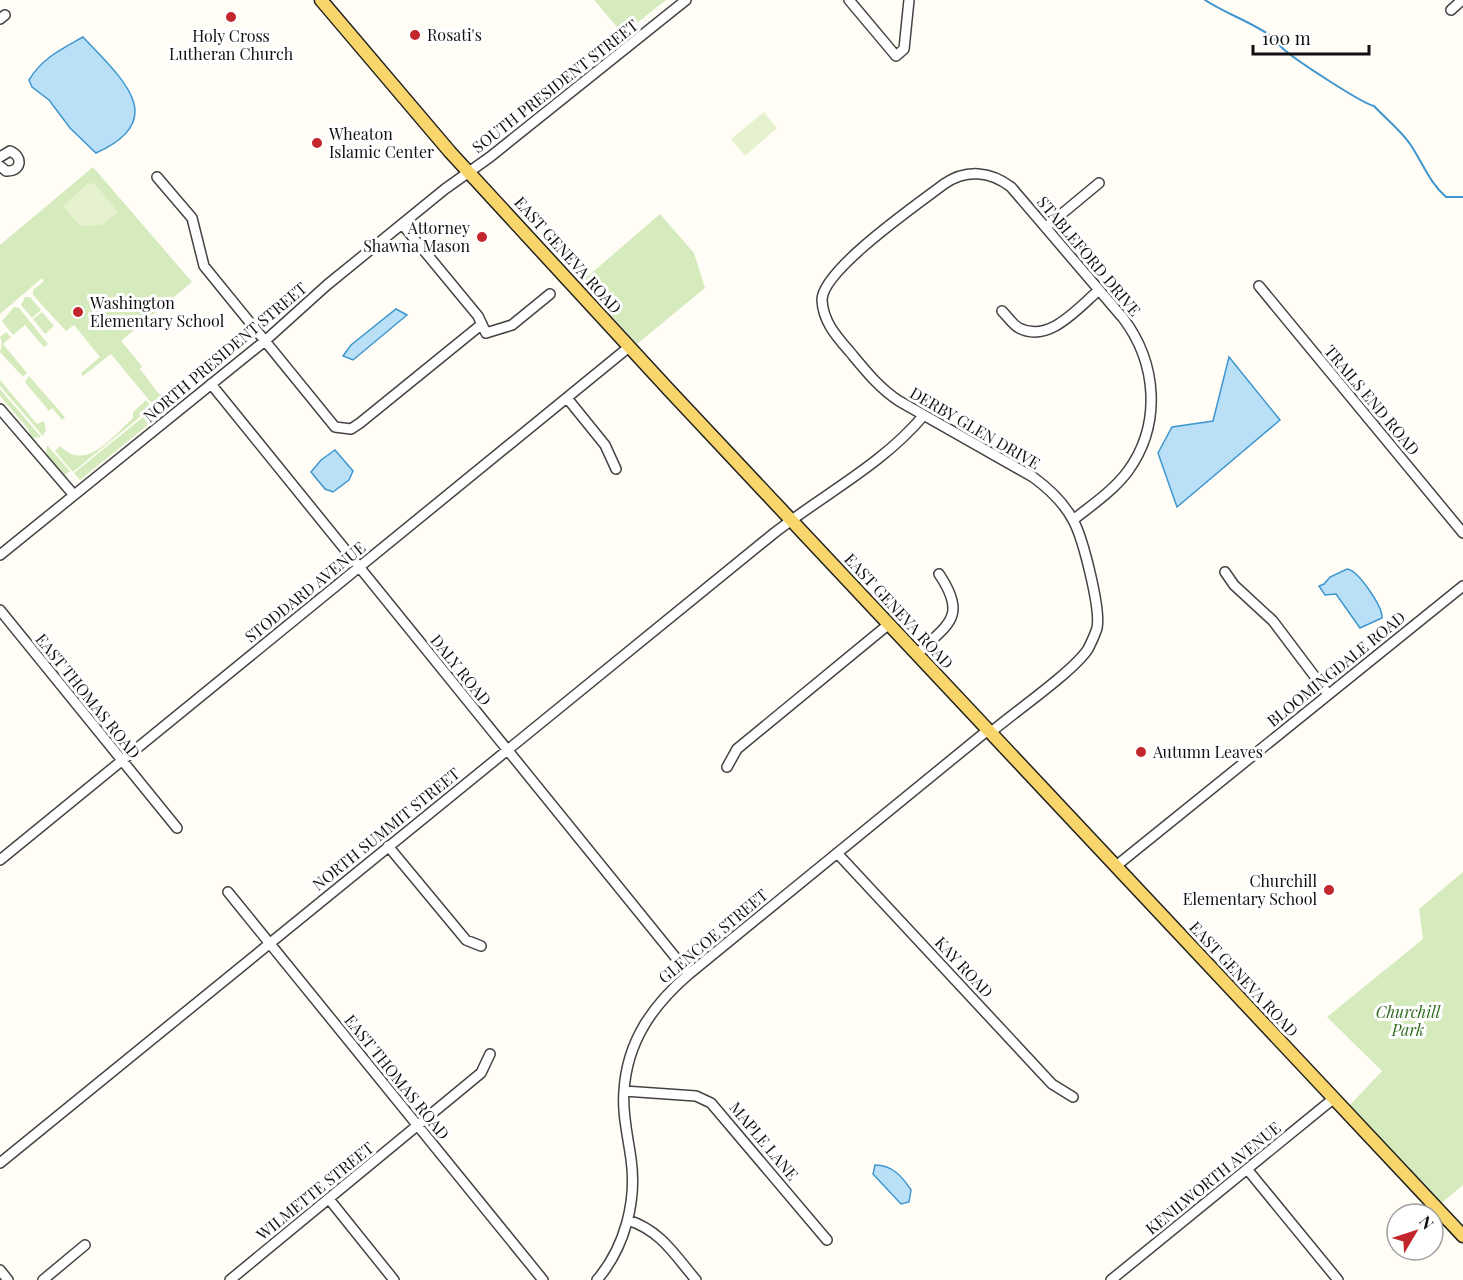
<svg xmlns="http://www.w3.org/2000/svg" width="1463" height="1280" font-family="'Playfair Display',serif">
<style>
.green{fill:#d5ebbd}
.pitch{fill:#e6f2cf}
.water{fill:#b9e0f7;stroke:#3f96cf;stroke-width:1.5}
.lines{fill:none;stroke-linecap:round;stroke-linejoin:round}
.stream{stroke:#3f96cf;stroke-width:2}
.minor-casing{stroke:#444;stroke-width:12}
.major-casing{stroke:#222;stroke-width:15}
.minor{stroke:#fff;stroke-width:9}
.major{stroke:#f9d66b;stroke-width:12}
.poi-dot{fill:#c4262e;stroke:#fff;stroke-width:2}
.labels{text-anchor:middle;stroke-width:6;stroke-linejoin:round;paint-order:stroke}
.poi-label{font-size:16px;fill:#111;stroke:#fff;text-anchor:start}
.street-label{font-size:16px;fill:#111;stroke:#fff}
.park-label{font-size:16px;font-style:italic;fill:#2f6b1f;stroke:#fff}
</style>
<rect width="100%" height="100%" fill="#fffdf5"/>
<path class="green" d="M594,0H666L623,34Z
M93,167L192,282L121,341L142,366L140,369L159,394L167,396L154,406L111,354L83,376L81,373L100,357L74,325L66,331L33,295V290L44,281L42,278L0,314V245Z
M660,214L694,253L705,288L637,344L581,282Z
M25,297H30L41,310L32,318L21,305Z
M14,307L19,308L48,344L44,347L25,325L13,335L2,321Z
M42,312L54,326L45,334L33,319Z
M6,332L11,337L3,344L27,373L23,377L0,352L2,342L0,337Z
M29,376L65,417L62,420L52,408L49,411L25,382Z
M0,380L37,424L44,421L46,430L43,436L0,386Z
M0,389L41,437L31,438L28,429L0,396Z
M146,400L152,407L73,472L55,451L60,446C86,473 113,436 133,418V412Z
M153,409L159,416L80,480L74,473Z
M47,445L70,471L64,476L46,456Z
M1463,872V1185L1439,1205L1349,1106L1382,1071L1327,1017L1423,939L1419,909Z"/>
<path class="pitch" d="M764,112L777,128L745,156L731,139Z
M88,183L95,184L118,212L102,225L80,226L63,206Z"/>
<path class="water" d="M83,37C120,77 172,119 96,153L70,128L49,100L32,87L29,80C42,58 62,49 83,37Z
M396,309L407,315L353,360L343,356L351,345Z
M1229,357L1280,420L1177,507L1158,453L1172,427L1213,421Z
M335,450L353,471L349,480L333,492L325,489L311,472L321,460Z
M1347,569C1358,570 1383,607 1382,618L1360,628L1336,594L1325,595L1319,586L1324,584L1330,577Z
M875,1165C892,1165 902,1176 911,1190L909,1202L901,1204L873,1174Z"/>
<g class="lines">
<path class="stream" d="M1205,0C1226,14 1250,21 1271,36C1277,41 1281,48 1287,52C1299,62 1363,104 1374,106C1386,119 1403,132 1412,147C1423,164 1430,183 1446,197H1463"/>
<defs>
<path id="minor" d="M849,0L896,56L904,49L909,0
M1451,10L1462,0
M0,19L5,15
M0,157L10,151C24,157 21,172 6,171L0,166
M157,177L192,218L204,266L335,427L351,429L360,423L482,324
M402,224L478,316L486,333L512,325L550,294
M1046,227L1099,183
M1259,286L1463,533
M1002,311C1007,316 1013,325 1019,328C1049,344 1079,307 1099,290
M211,384L689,974
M567,398L605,445L616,469
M0,409L73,494
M0,555L266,340L327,285L445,189L490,157L686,0
M1225,572L1234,585L1273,621L1328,694
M0,610L177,828
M917,654C948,624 968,617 939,574
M990,733C1013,713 1073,672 1088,649C1091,643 1095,635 1097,628C1101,609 1083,538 1073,520C1064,503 1048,488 1033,477L899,401C879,388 865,370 850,352C837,337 823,322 822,300C822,270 918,204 944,184C966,169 990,171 1011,187L1123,318C1157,363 1162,424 1128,471C1113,491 1092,505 1073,520
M727,767L737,749L889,624
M388,846L466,940L481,946
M837,853L1052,1084L1073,1097
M0,860L629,347
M1116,866L1463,586
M228,892L543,1280
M624,1091L696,1096L711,1103L827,1240
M0,1163L773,534C824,494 882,465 924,415
M1247,1169L1338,1280
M329,1199L394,1280
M628,1220C661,1231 674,1254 696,1280
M0,1270L8,1280
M43,1280L85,1245
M230,1280L481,1073L490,1054
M597,1280C625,1247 637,1201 631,1159C628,1136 622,1114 624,1091C627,1041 653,1005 689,974L988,730
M1111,1280L1333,1099"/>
<path id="major" d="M321,0L450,152L669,390L1463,1236"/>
</defs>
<use href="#minor" class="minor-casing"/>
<use href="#major" class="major-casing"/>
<use href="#minor" class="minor"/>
<use href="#major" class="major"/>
</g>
<g class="poi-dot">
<circle cx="231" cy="17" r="6"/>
<circle cx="415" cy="35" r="6"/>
<circle cx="317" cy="143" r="6"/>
<circle cx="482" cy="237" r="6"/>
<circle cx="78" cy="312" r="6"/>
<circle cx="1141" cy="752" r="6"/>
<circle cx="1329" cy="890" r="6"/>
</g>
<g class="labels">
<g class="poi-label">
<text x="427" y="41">Rosati's</text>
<text x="231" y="42" text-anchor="middle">Holy Cross<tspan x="231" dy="18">Lutheran Church</tspan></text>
<text x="329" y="140">Wheaton<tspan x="329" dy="18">Islamic Center</tspan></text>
<text x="470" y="234" text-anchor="end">Attorney<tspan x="470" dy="18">Shawna Mason</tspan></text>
<text x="90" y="309">Washington<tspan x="90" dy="18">Elementary School</tspan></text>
<text x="1153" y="758">Autumn Leaves</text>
<text x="1317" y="887" text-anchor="end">Churchill<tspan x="1317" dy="18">Elementary School</tspan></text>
</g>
<g class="street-label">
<text transform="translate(555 86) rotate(-38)" y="6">SOUTH PRESIDENT STREET</text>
<text transform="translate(568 255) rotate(48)" y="6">EAST GENEVA ROAD</text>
<text transform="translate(1089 256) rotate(50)" y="6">STABLEFORD DRIVE</text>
<text transform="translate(225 352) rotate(-40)" y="6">NORTH PRESIDENT STREET</text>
<text transform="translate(1372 400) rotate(50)" y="6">TRAILS END ROAD</text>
<text transform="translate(975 428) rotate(30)" y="6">DERBY GLEN DRIVE</text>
<text transform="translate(305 592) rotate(-39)" y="6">STODDARD AVENUE</text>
<text transform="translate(899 611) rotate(47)" y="6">EAST GENEVA ROAD</text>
<text transform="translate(1336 669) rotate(-39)" y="6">BLOOMINGDALE ROAD</text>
<text transform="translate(461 670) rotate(51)" y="6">DALY ROAD</text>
<text transform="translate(88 696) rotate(51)" y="6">EAST THOMAS ROAD</text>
<text transform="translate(386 829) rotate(-39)" y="6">NORTH SUMMIT STREET</text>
<text transform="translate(713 936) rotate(-40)" y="6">GLENCOE STREET</text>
<text transform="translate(964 967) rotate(47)" y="6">KAY ROAD</text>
<text transform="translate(1244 979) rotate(47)" y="6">EAST GENEVA ROAD</text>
<text transform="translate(397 1077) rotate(51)" y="6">EAST THOMAS ROAD</text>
<text transform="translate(764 1141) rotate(50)" y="6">MAPLE LANE</text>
<text transform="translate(1213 1178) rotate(-39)" y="6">KENILWORTH AVENUE</text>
<text transform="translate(315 1191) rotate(-39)" y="6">WILMETTE STREET</text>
</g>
<g class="park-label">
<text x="1408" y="1018">Churchill<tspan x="1408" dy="18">Park</tspan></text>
</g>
</g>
<g transform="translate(1415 1232) rotate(51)"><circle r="28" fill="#ffffff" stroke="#a0a0a0" stroke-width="1.5"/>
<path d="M0-4.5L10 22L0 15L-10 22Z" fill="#c4262e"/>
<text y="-9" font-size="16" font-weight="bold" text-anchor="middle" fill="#111111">N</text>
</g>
<path d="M1253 45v9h116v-9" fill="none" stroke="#111111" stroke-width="3"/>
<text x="1262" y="45" font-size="18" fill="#111111" stroke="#ffffff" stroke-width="4.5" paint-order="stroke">100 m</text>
</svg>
